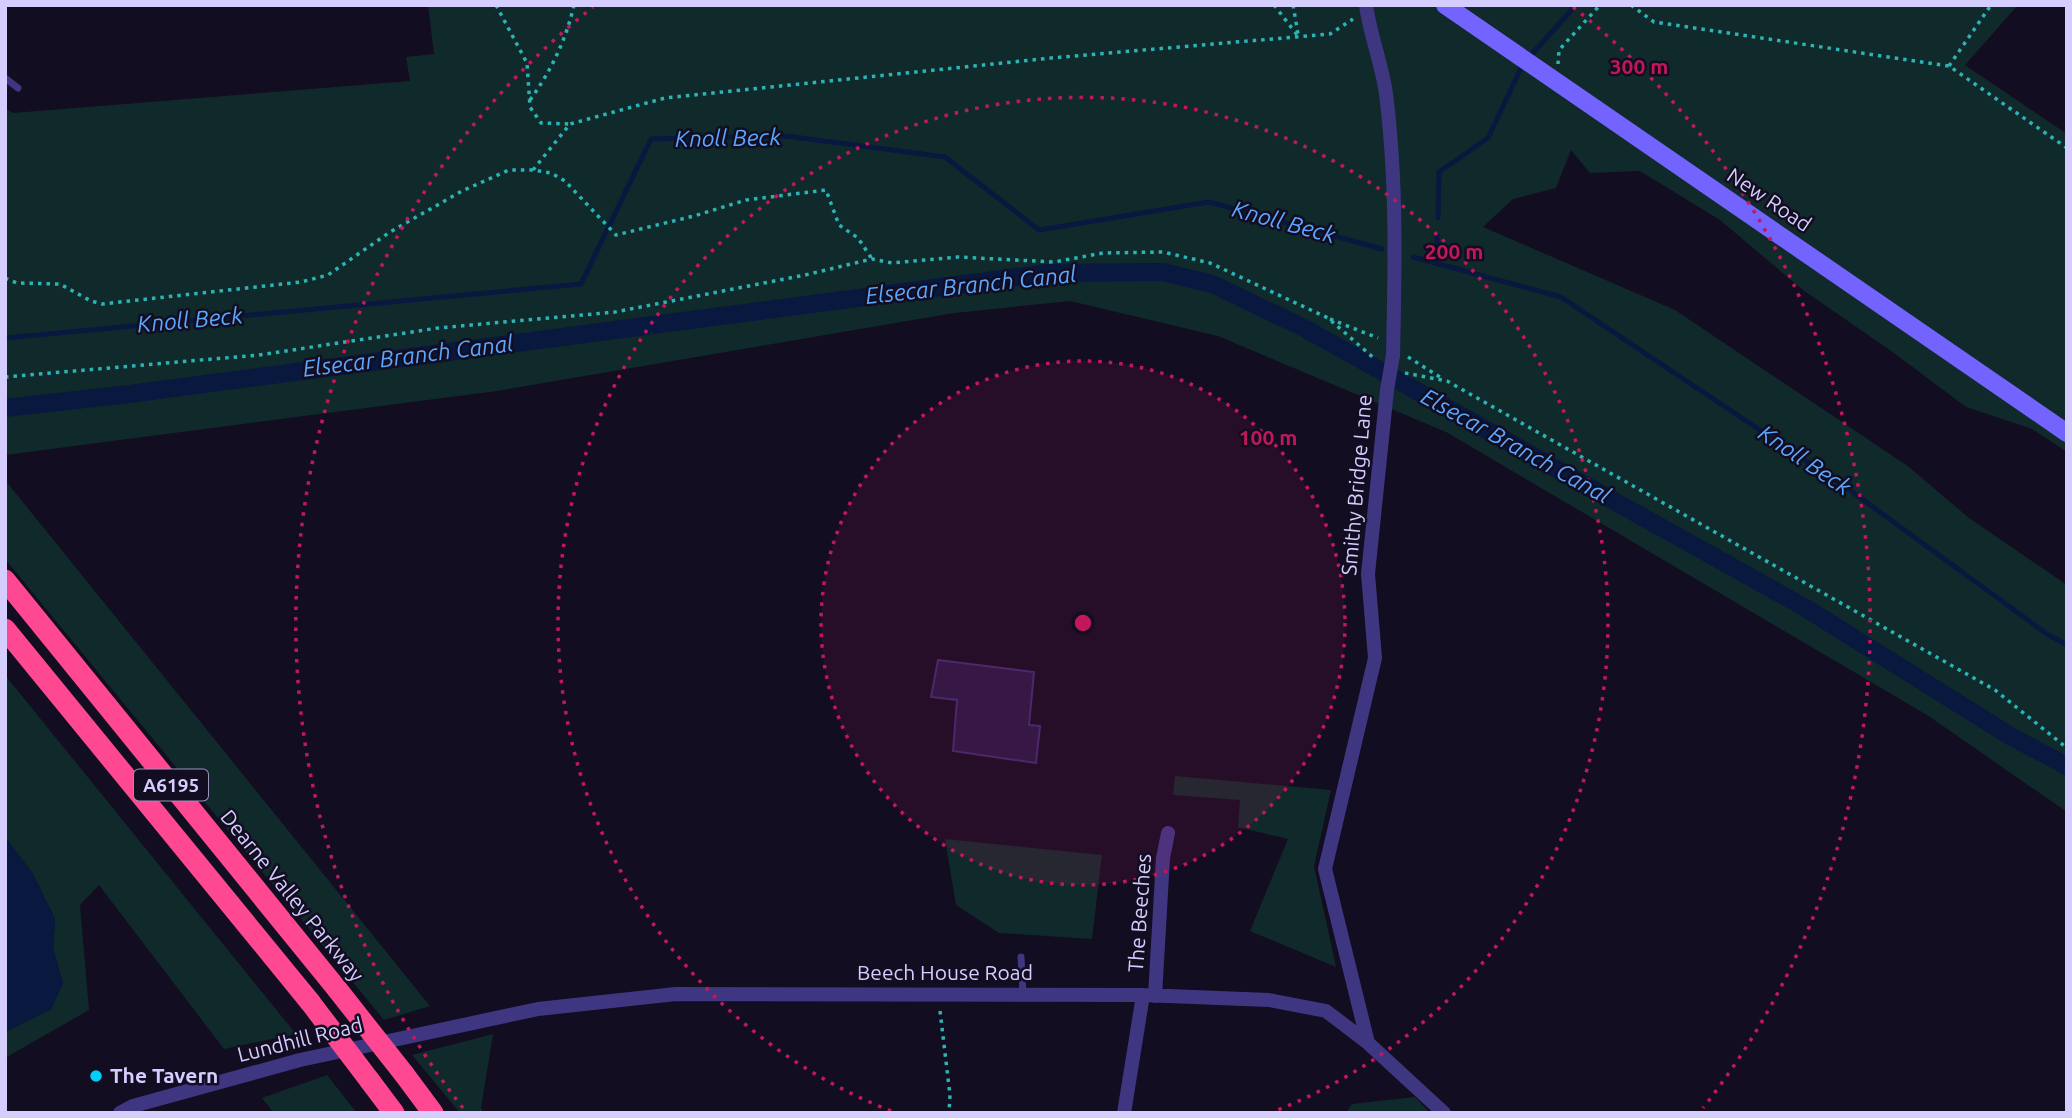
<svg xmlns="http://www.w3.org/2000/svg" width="2072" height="1118" font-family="Ubuntu,sans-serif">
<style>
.green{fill:#102a2b}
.water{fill:#08183f}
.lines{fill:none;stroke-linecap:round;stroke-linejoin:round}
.stream{stroke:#08183f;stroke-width:5}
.canal{stroke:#08183f;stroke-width:18}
.building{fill:#241843;stroke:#3d2a6f;stroke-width:2}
.path{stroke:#2bb3b5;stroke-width:3.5;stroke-dasharray:3.5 5;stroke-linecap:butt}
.lane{stroke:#3f3682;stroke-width:7}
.street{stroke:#3f3682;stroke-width:14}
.secondary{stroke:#7364ff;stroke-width:18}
.highway{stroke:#ff4892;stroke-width:21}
.street-bridge{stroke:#3f3682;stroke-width:14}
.highway-bridge{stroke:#ff4892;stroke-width:21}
.ring{fill:none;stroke:#c2185b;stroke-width:3.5;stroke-dasharray:3.5 7}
.poi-dot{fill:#00cdf8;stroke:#120d21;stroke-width:2.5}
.labels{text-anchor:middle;stroke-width:5;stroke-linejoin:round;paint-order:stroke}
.shield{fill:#120d21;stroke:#9b93bc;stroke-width:2}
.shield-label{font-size:19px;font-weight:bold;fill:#d6cdff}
.street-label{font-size:21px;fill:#d6cdff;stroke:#120d21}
.poi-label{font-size:21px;font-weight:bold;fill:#d6cdff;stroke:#120d21;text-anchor:start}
.water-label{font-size:23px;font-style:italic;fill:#5ba7ff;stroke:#120d21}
.centre{fill:#c2185b;stroke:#120d21;stroke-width:3.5}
.ring-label{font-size:21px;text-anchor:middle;font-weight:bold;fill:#c2185b;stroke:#120d21;stroke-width:5;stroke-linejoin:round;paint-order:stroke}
</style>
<rect width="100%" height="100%" fill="#120d21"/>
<path class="green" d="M428,5H2018L1965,65L2067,134V452L2032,429L1966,407L1894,353L1803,290L1720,220L1640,171L1590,173L1571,150L1556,188L1513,199L1483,227L1675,310L1909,467L1969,518L2067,585V812L1927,715L1446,432L1218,336L1070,301L954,313L497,391L5,455V108L13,113L410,81L406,57L434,54Z
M5,480L430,1006L384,1020L5,559Z
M5,675L296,1034L224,1049L99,885L80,905L89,1010L5,1058V1032L51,1009L63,983L53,949L55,919L33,874L5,837Z
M1175,776L1331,790L1314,866L1336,967L1250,931L1288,839L1238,827L1240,800L1173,795Z
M945,839L1102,855L1092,939L999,933L956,905Z
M493,1034L481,1108L484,1113H460L412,1055Z
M327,1075L357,1113H274L262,1098Z
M1415,1097L1430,1113H1346L1352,1104Z"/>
<path class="water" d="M5,837L33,874L55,920L53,949L63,983L51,1009L5,1032Z"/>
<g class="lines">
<path class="stream" d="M1438,218L1439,172L1488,138L1523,64L1576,5
M1413,257L1561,297L1851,491L2047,634L2067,645
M1437,264V236
M5,338L581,284L651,139L786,136L945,157L1039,230L1209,202L1382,249"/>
<path class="canal" d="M5,408L129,394L1048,273L1163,272L1212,284L1304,328L1804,607L2010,736L2067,766"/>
</g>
<path class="building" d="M938,660L1034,672L1029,725L1040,726L1036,763L953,751L957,700L931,697Z"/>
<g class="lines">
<path class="path" d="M496,5L527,63L530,107L541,123L570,124
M1274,5L1298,36
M1293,5L1298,34
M1631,5L1654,22L1949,66L2067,148
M1558,64L1559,50L1600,5
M1949,66L1991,5
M530,100C551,71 566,40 574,5
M533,170L570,124L665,98L1051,58L1330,34L1353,19
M5,278L17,283L60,284L91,301L102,304L301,282L328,275L390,232L462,191L509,170H533L551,173L565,181L616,235L694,216L746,200L826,190L839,225L858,238L872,259
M1330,319L1378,338
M1408,357L1443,379
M1405,373L1447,381L1995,690L2067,748
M5,377L259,355L438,328L615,312L805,275L872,259L892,263L958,257L1054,262L1103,253L1163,252L1210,263L1328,318L1376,360
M940,1011L950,1095L949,1113"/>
<path class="lane" d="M5,78L18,88
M1021,957L1023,994"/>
<path class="street" d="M1366,5C1370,35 1382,64 1386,94C1397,181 1395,268 1393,355
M1155,996L1163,858L1168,833
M1368,1043L1325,869L1375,658L1368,574L1387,390
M120,1113L133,1106L300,1060L538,1009L676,994L1143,995L1269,1000L1326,1011L1368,1043L1444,1113
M1124,1113L1143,995"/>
<path class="secondary" d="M1445,5L2067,433"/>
<path class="highway" d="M5,580L337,989
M5,629L310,1002
M404,1074L433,1113
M370,1081L394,1113"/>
<path class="street-bridge" d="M1387,390L1393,355"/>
<path class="highway-bridge" d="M337,989L404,1074
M310,1002L370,1081"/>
</g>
<circle cx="1083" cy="623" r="262" fill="#c2185b" fill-opacity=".12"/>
<g class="ring">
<circle cx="1083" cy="623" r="262"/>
<path d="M891 1111A525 525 0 1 1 1275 1111"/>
<path d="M463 1108A787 787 0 0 1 593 7M1573 7A787 787 0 0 1 1703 1108"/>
</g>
<circle class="poi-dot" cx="96" cy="1076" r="7"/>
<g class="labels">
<rect class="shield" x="134" y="769.5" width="74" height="31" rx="5"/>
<g class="shield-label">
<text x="171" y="792">A6195</text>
</g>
<g class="street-label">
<text transform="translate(1769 200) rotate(34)" y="7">New Road</text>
<text transform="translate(1357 485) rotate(-85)" y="7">Smithy Bridge Lane</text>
<text transform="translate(292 896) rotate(51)" y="7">Dearne Valley Parkway</text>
<text transform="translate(1140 913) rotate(-86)" y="7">The Beeches</text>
<text x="945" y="980">Beech House Road</text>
<text transform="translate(300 1040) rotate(-14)" y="7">Lundhill Road</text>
</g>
<g class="poi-label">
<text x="110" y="1083">The Tavern</text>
</g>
<g class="water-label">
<text transform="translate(728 138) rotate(-1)" y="8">Knoll Beck</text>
<text transform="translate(1284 222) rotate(15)" y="8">Knoll Beck</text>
<text transform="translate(971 285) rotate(-6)" y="8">Elsecar Branch Canal</text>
<text transform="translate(190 320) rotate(-5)" y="8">Knoll Beck</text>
<text transform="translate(408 356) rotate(-7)" y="8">Elsecar Branch Canal</text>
<text transform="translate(1516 446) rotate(29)" y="8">Elsecar Branch Canal</text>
<text transform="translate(1805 460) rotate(34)" y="8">Knoll Beck</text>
</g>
</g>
<circle cx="1083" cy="623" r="10" class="centre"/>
<g class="ring-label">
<text x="1639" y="74">300 m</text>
<text x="1454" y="259">200 m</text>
<text x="1268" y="445">100 m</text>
</g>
<rect width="2072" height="1118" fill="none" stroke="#d6cdff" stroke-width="14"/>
</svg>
